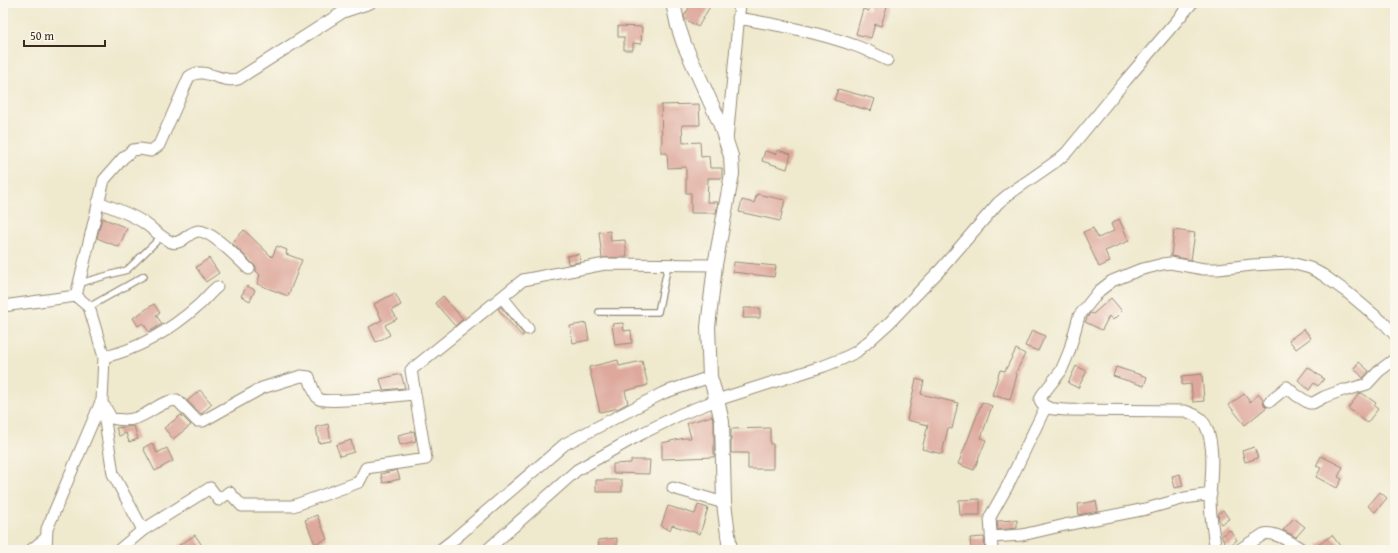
<svg xmlns="http://www.w3.org/2000/svg" width="1398" height="553" font-family="'Gentium Book Plus',serif">
<style>
.building{fill:#dea89c}
.lines{fill:none;stroke-linecap:round;stroke-linejoin:round}
.service-casing{stroke:#958a76;stroke-width:8}
.minor-casing{stroke:#958a76;stroke-width:13}
.tertiary-casing{stroke:#958a76;stroke-width:16}
.service{stroke:#fff;stroke-width:5.5}
.minor{stroke:#fff;stroke-width:11}
.tertiary{stroke:#fff;stroke-width:14}
</style>
<rect width="100%" height="100%" fill="#fbf7ec"/>
<filter id="ink" filterUnits="userSpaceOnUse"><feTurbulence type="fractalNoise" baseFrequency=".025" numOctaves="2"/><feDisplacementMap in="SourceGraphic" scale="8" xChannelSelector="R" yChannelSelector="G"/><feConvolveMatrix kernelMatrix="1 2 1 2 8 2 1 2 1" color-interpolation-filters="sRGB"/></filter>
<filter id="wash" filterUnits="userSpaceOnUse"><feTurbulence type="fractalNoise" baseFrequency=".012" numOctaves="4" result="noise"/><feDisplacementMap in="SourceGraphic" scale="16" xChannelSelector="R" yChannelSelector="G"/><feGaussianBlur stdDeviation="0.9" result="paint"/><feColorMatrix in="noise" values="0 0 0 0 0 0 0 0 0 0 0 0 0 0 0 0 0 1.4 0 .05"/><feComposite in="paint" operator="in"/></filter>
<g filter="url(#wash)">
<rect width="100%" height="100%" fill="#efe9ce"/>
<g id="blocks">
<path class="building" d="M692,3H712L698,27L685,19L684,16Z
M869,3H888L881,26L875,24L871,38L856,34L863,9L869,11Z
M618,26L642,27L641,44L633,43V50H624V37H618Z
M838,89L875,99L871,111L834,100Z
M699,104L700,125H682L683,143L700,142L701,157L709,156L710,168H722V178H708L707,202H718L716,213H691V193H686V167L668,168L667,153H661V144H662L661,105Z
M778,150L791,154L787,169L762,161L765,151L776,154Z
M757,194L785,200L780,221L739,212L742,200L754,203Z
M102,218L127,228L119,247L97,238Z
M1119,219L1129,241L1105,251L1110,262L1099,267L1083,232L1093,228L1098,238L1114,231L1111,224Z
M244,230L272,257L277,246L287,250L286,254L302,260L288,296L257,284L260,275L256,271V267L232,243Z
M1174,230L1195,233L1191,260L1171,256Z
M610,231L611,241L625,240L627,257L602,258L599,232Z
M579,254L580,262L568,264L567,256Z
M209,258L219,273L206,282L196,267Z
M734,262L776,266L774,277L733,272Z
M247,286L255,290L250,301L241,296Z
M395,293L401,305L392,310L397,319L385,325L390,335L376,342L369,327L382,320L374,304Z
M443,296L463,319L455,326L435,303Z
M1111,298L1122,311L1113,320L1109,316L1102,330L1085,322L1090,313L1093,314Z
M154,304L160,313L156,315L162,324L149,332L143,323L138,326L133,318Z
M501,307L524,335L522,336L498,309Z
M744,308H760V318H743Z
M586,323L589,340L573,343L570,326Z
M623,323L624,331L631,330L632,343L615,345L612,324Z
M1304,329L1311,338L1296,349L1289,340Z
M1032,330L1045,336L1038,351L1025,346Z
M1016,349L1025,354L1015,374L1017,375L1010,400L992,395L1000,370L1005,371Z
M618,360L619,366L642,361L648,385L625,391L628,403L619,408L600,412L589,367Z
M1359,362L1369,371L1363,378L1354,368Z
M1076,366L1087,371L1078,388L1068,383Z
M1116,367L1147,377L1144,386L1113,376Z
M1308,367L1324,379L1318,386L1314,383L1309,390L1298,380Z
M401,374L405,388L383,390L380,379Z
M1202,374L1204,401L1193,402L1191,384L1182,385V376Z
M916,379L924,381L921,394L958,403L952,429L948,428L942,454L922,449L928,425L907,420Z
M200,390L212,404L201,414L187,401Z
M1362,393L1376,403L1374,406L1378,409L1367,423L1348,408L1359,394Z
M1244,394L1250,402L1259,394L1263,399L1264,405L1267,407L1245,425L1229,405Z
M982,402L992,406L981,438L986,440L974,470L958,464L970,434Z
M181,415L191,425L173,439L164,428Z
M712,416L714,423V457L662,459V443L684,438H691L687,423Z
M328,424L331,441L319,443L316,427Z
M134,426L138,439L129,442L126,433L119,436L116,428Z
M770,428V444H773V469H748V453H731V429Z
M414,431L416,441L400,445L398,435Z
M351,440L354,452L340,456L336,445Z
M152,443L157,453L167,448L173,461L155,471L143,448Z
M1254,447L1258,458L1245,462L1242,451Z
M1321,456L1343,467L1338,477L1342,479L1337,488L1316,477L1321,468L1316,466Z
M631,460H650L649,474L613,473V464L631,463Z
M397,470L400,479L383,483L381,474Z
M1180,474L1183,486L1175,488L1172,476Z
M596,480H622V492H596Z
M1380,492L1387,498L1375,512L1368,506Z
M980,499V515H960L959,500Z
M1096,501L1098,511L1079,515L1078,504Z
M698,505L708,508L700,534L672,525L670,530L661,526L668,506L695,514Z
M1223,510L1229,519L1221,524L1219,520L1218,514Z
M317,515L327,539L315,544L305,520Z
M1294,518L1305,527L1296,537L1283,530Z
M1017,520V528L998,530L997,521Z
M1230,530L1237,540L1228,547L1221,536Z
M195,535L205,550H172Z
M1332,535L1343,550H1322L1318,545Z
M984,537L985,550H971L970,538Z
M617,538V547L599,548L598,540Z"/>
</g>
</g>
<g filter="url(#ink)">
<use href="#blocks" fill-opacity="0" stroke="#958a76" stroke-width="1"/>
<g class="lines">
<defs>
<path id="service" d="M80,283L127,270L162,236
M89,307L144,276
M599,312H658L668,265"/>
<path id="minor" d="M738,18C778,25 818,32 856,46C867,50 877,55 887,60
M727,140L740,3
M98,202C114,208 129,213 143,222C152,228 160,237 171,242C181,246 188,232 198,231C212,230 239,260 249,269
M76,296L89,307L104,357L102,401L113,474L143,530L210,488L219,500L229,492L242,506H293L359,482L366,468L426,459L411,370L523,280L605,264L715,265
M76,296L104,180L123,158L133,150L140,149L151,151L159,145L189,77C203,65 221,84 238,79L343,12L370,3
M502,297L528,329
M3,306L76,296
M104,357C140,349 173,328 200,304C206,298 211,292 217,287
M1270,401L1287,387L1296,395L1309,403H1313L1324,397L1343,390H1347L1367,384L1379,371L1395,359
M105,407L111,418C119,420 128,421 136,418C152,413 160,401 177,400L197,421H203L262,388L301,376L309,377C311,383 314,395 319,399C328,404 400,395 415,394
M673,488L724,503
M991,537L1022,535L1065,525L1146,509L1185,498L1211,494
M31,550L46,538
M46,550L47,529L101,402
M119,550L143,530
M440,550L453,540L565,444L663,393L710,377
M487,550L577,470L641,434L681,414L717,400L824,366L842,359L856,352L869,341L889,323L941,269L998,203L1009,194L1058,160L1067,152L1126,80L1192,3
M992,550L990,517L1008,485L1045,408
M1216,550C1213,533 1210,515 1210,498C1211,475 1217,437 1201,419C1197,415 1190,413 1185,411L1068,410C1057,409 1045,411 1040,400L1042,395L1061,371L1069,352L1079,316L1099,291L1112,281L1139,270L1163,264L1170,263L1204,269H1218L1252,265L1291,263L1310,268L1323,275L1348,293L1385,324L1395,335
M1239,550L1264,534C1276,531 1293,544 1303,550"/>
<path id="tertiary" d="M673,3L678,26L684,44L720,123L731,156L732,174L715,265L708,327L710,377L717,400L722,422L724,503L730,550"/>
</defs>
<use href="#service" class="service-casing"/>
<use href="#minor" class="minor-casing"/>
<use href="#tertiary" class="tertiary-casing"/>
<use href="#service" class="service"/>
<use href="#minor" class="minor"/>
<use href="#tertiary" class="tertiary"/>
</g>
</g>
<rect width="1398" height="553" fill="none" stroke="#fbf7ec" stroke-width="16"/>
<path d="M24 40v6h81v-6" fill="none" stroke="#3b2a1e" stroke-width="2"/>
<text x="30" y="40" font-size="12" fill="#3b2a1e" stroke="#fbf7ec" stroke-width="3" paint-order="stroke">50 m</text>
</svg>
